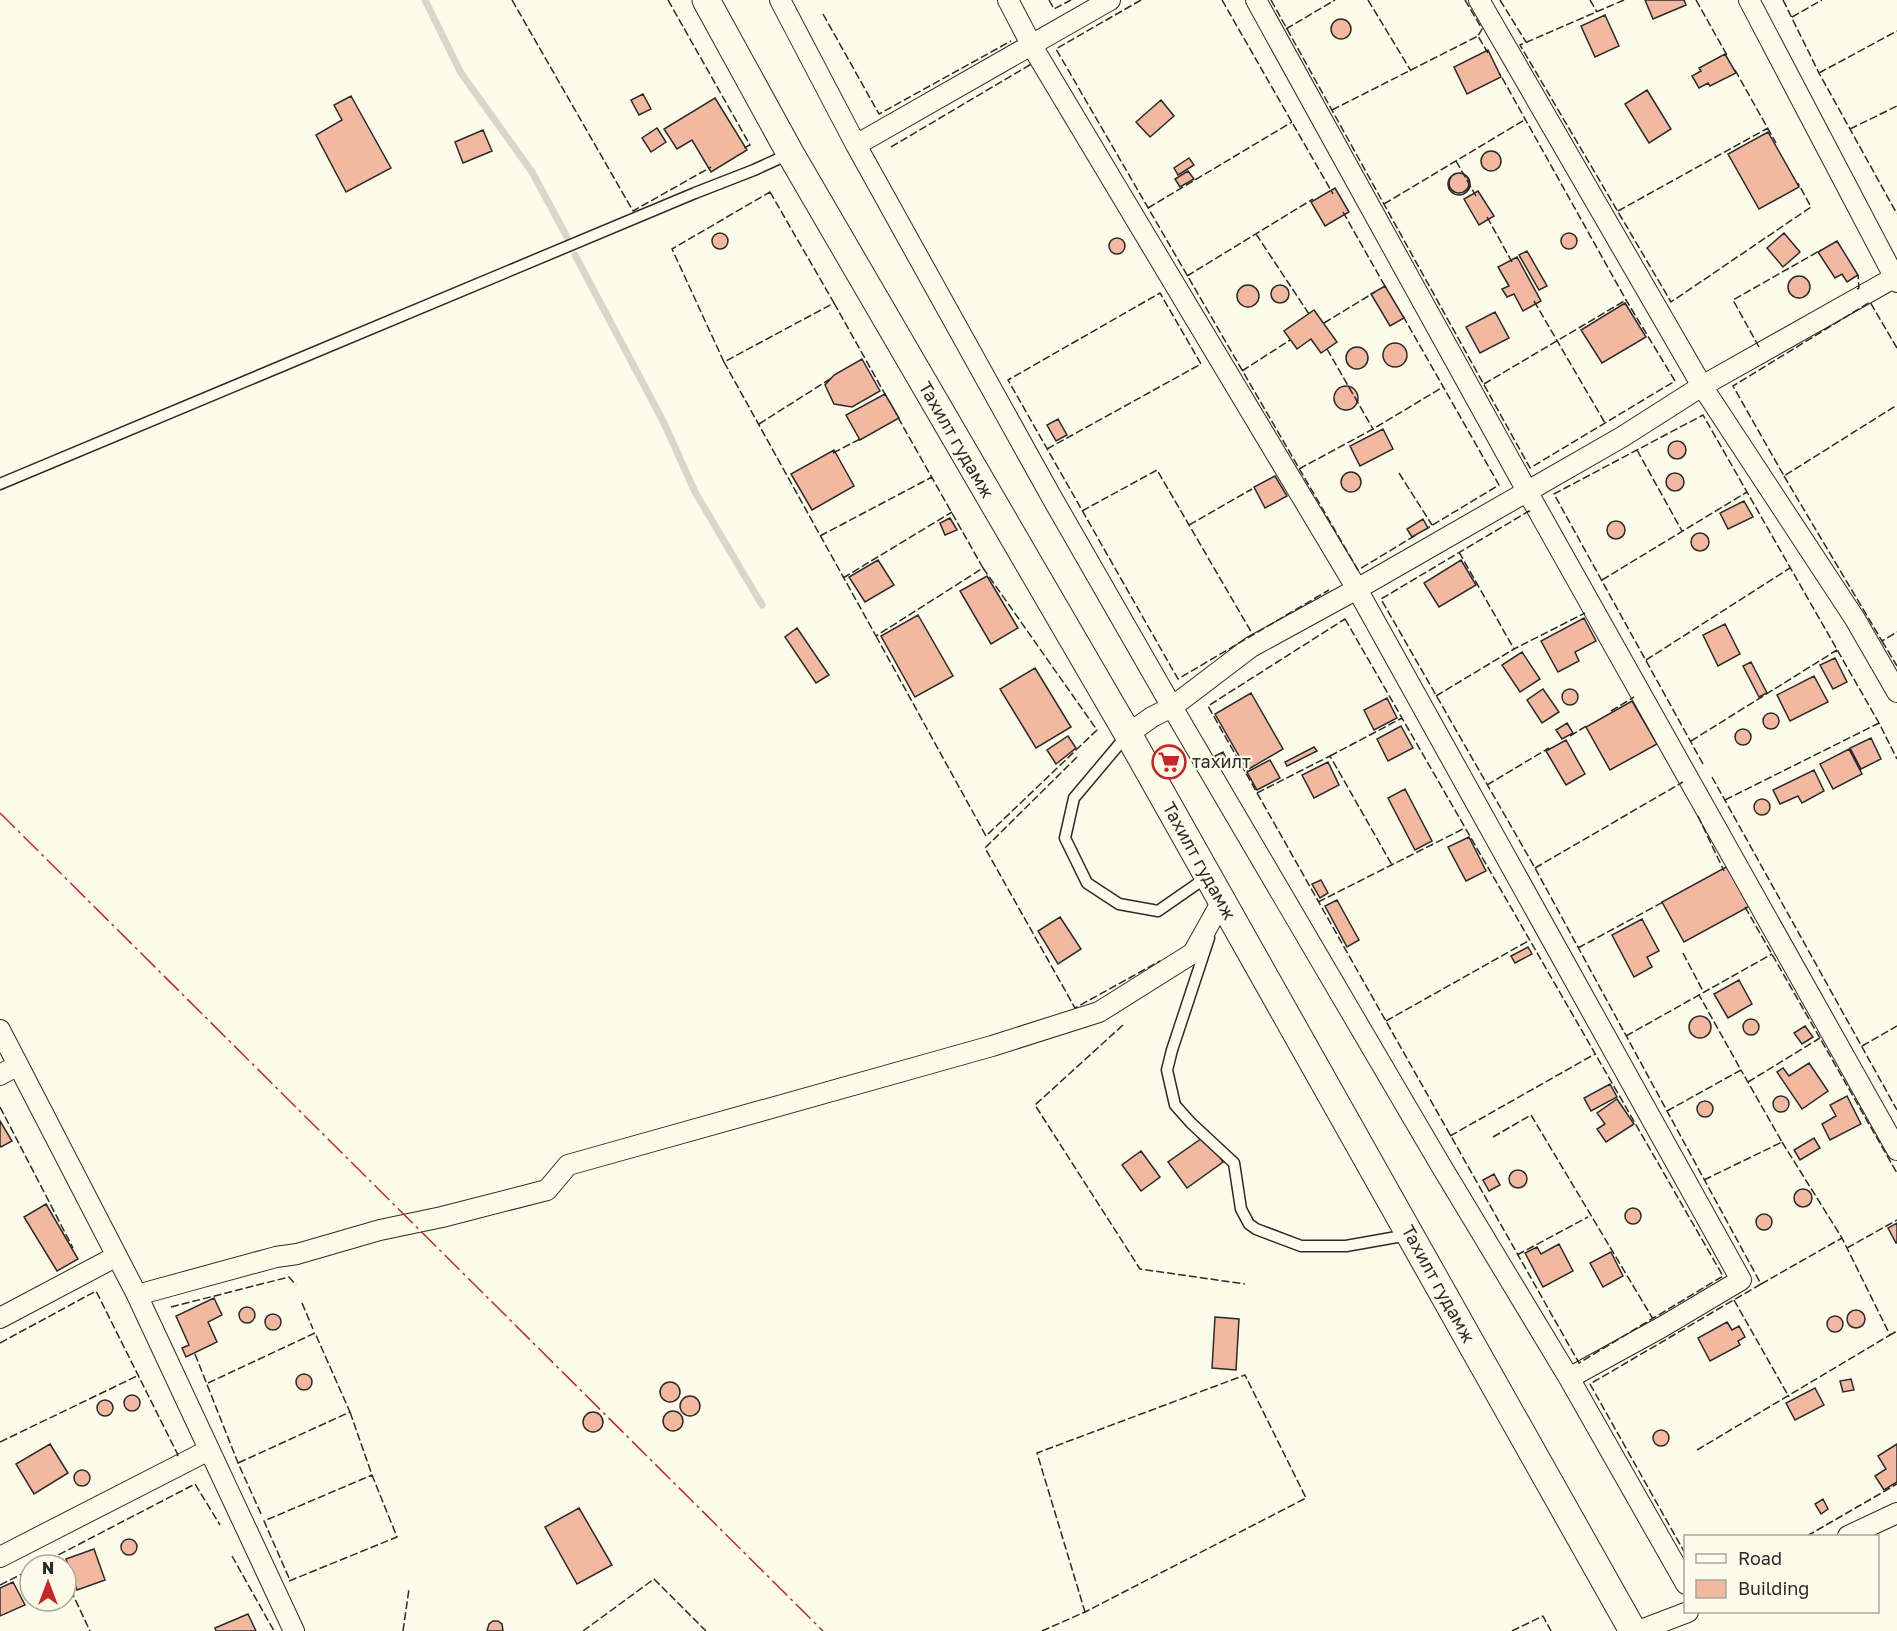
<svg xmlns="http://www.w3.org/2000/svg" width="1897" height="1631" font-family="'Golos Text',sans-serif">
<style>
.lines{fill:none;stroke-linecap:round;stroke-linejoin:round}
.stream{stroke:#d8d7c9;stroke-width:7}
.building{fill:#f2b8a0;stroke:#2b2b2b;stroke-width:1.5}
.lane-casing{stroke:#2b2b2b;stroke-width:13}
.street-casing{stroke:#2b2b2b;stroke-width:22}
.secondary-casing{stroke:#2b2b2b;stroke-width:29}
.lane{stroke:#fdfbea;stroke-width:10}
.street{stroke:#fdfbea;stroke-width:20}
.secondary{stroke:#fdfbea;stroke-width:27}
.fence{stroke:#2b2b2b;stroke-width:1.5;stroke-dasharray:8 3;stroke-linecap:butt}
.power{stroke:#c62828;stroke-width:1.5;stroke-dasharray:21 4.5 3 4.5;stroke-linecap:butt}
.labels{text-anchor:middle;stroke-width:4.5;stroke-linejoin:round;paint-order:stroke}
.street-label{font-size:18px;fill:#2b2b2b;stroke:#fdfbea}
.poi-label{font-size:18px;fill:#2b2b2b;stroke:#fdfbea;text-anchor:start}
</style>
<rect width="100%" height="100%" fill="#fdfbea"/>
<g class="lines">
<path class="stream" d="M425,0L461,73L532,172L567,237
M575,255L664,423L695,492L762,605"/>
</g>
<path class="building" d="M1645,0H1684L1686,5L1653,19Z
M1605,15L1619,46L1595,57L1581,26Z
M1331 29a10 10 0 1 1 20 0a10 10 0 1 1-20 0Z
M1488,50L1501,77L1467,94L1454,67Z
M1725,54L1736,73L1710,86L1708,83L1699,88L1692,76L1701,71L1699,68Z
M1647,90L1671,129L1649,143L1625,104Z
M643,94L651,109L639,115L631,100Z
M351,96L391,168L346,192L316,135L342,120L334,105Z
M715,98L747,150L711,172L692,140L677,149L664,129Z
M1161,100L1174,116L1150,137L1136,122Z
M657,128L666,142L651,152L642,138Z
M483,130L492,151L463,163L455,142Z
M1768,132L1799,187L1759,209L1728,154Z
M1481 161a10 10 0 1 1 20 0a10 10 0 1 1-20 0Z
M1189,158L1194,165L1178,175L1174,168Z
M1188,171L1194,179L1180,187L1175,179Z
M1448 184a11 11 0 1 1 22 0a11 11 0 1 1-22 0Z
M1449 183a10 10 0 1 1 20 0a10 10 0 1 1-20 0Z
M1335,188L1349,212L1325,226L1311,202Z
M1478,191L1494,216L1479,225L1464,199Z
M1561 241a8 8 0 1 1 16 0a8 8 0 1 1-16 0Z
M712 241a8 8 0 1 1 16 0a8 8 0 1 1-16 0Z
M1784,233L1800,252L1783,267L1767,248Z
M1109 246a8 8 0 1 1 16 0a8 8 0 1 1-16 0Z
M1837,241L1858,275L1847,282L1842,274L1835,278L1818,252Z
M1527,251L1547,286L1539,290L1519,255Z
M1517,257L1541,301L1523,311L1514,294L1507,297L1502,289L1509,286L1498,267Z
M1788 287a11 11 0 1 1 22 0a11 11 0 1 1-22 0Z
M1237 296a11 11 0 1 1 22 0a11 11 0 1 1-22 0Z
M1271 294a9 9 0 1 1 18 0a9 9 0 1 1-18 0Z
M1385,286L1404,318L1390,326L1371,294Z
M1625,303L1646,337L1602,363L1581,330Z
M1314,310L1337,342L1321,353L1311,339L1297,349L1284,331Z
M1495,312L1509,338L1480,353L1466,327Z
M1383 355a12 12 0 1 1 24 0a12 12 0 1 1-24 0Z
M1346 358a11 11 0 1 1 22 0a11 11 0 1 1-22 0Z
M862,359L880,391L852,407L834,404L825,385L834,375Z
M1334 398a12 12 0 1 1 24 0a12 12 0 1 1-24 0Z
M885,394L899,418L860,440L846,415Z
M1058,419L1067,435L1056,441L1047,425Z
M1383,429L1393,449L1360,466L1350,446Z
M1668 450a9 9 0 1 1 18 0a9 9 0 1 1-18 0Z
M834,450L854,486L812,510L791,474Z
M1341 482a10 10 0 1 1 20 0a10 10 0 1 1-20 0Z
M1666 482a9 9 0 1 1 18 0a9 9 0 1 1-18 0Z
M1275,476L1287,496L1265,508L1254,487Z
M1744,501L1753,517L1728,529L1720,513Z
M950,518L957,530L945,535L940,523Z
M1423,519L1428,528L1412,537L1407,529Z
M1607 530a9 9 0 1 1 18 0a9 9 0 1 1-18 0Z
M1691 542a9 9 0 1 1 18 0a9 9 0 1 1-18 0Z
M878,560L894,585L865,602L849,577Z
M1461,560L1476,585L1439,607L1424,583Z
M987,576L1018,628L991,644L960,591Z
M918,615L953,676L915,697L881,636Z
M1584,618L1596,641L1575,652L1579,661L1558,672L1541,641Z
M1725,624L1740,654L1718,666L1703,635Z
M797,628L829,675L816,683L785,637Z
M1522,652L1540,679L1520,692L1502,665Z
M1835,658L1847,682L1833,689L1820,665Z
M1751,662L1767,693L1759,697L1743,666Z
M1035,668L1071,727L1036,748L1000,689Z
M1814,676L1828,702L1790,721L1777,695Z
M1562 697a8 8 0 1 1 16 0a8 8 0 1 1-16 0Z
M1543,689L1559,712L1542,723L1527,700Z
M1251,693L1283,749L1247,770L1215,714Z
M1387,698L1397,718L1374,730L1364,710Z
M1632,701L1657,744L1610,770L1586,727Z
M1763 721a8 8 0 1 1 16 0a8 8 0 1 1-16 0Z
M1567,723L1573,733L1562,739L1556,730Z
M1401,726L1413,748L1388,761L1377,739Z
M1735 737a8 8 0 1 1 16 0a8 8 0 1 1-16 0Z
M1068,736L1076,748L1056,764L1047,750Z
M1871,738L1881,759L1861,769L1850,748Z
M1566,740L1585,774L1566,785L1546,751Z
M1314,747L1317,751L1287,766L1285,762Z
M1849,749L1862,774L1833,789L1820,764Z
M1223,752L1228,762L1221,766L1215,756Z
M1270,760L1280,778L1257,790L1247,772Z
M1328,762L1339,785L1314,798L1302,775Z
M1814,770L1824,791L1802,803L1798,796L1780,804L1773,790Z
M1405,789L1432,841L1415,850L1388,798Z
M1754 807a8 8 0 1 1 16 0a8 8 0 1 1-16 0Z
M1469,837L1486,871L1466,881L1448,847Z
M1728,866L1750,906L1684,942L1662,902Z
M1321,880L1328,893L1320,898L1312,884Z
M1337,900L1359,940L1347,947L1325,906Z
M1060,917L1081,949L1058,964L1038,931Z
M1642,919L1659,951L1647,957L1652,967L1634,977L1612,935Z
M1528,947L1532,954L1515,963L1511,956Z
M1739,980L1752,1004L1728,1018L1714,994Z
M1689 1027a11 11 0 1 1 22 0a11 11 0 1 1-22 0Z
M1743 1027a8 8 0 1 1 16 0a8 8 0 1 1-16 0Z
M1805,1026L1813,1037L1802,1044L1794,1033Z
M1809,1063L1828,1091L1802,1109L1777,1072L1783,1068L1789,1076Z
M1610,1084L1617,1097L1591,1111L1584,1098Z
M1773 1104a8 8 0 1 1 16 0a8 8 0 1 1-16 0Z
M1847,1096L1861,1124L1830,1140L1822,1124L1836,1116L1830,1105Z
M1617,1099L1634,1124L1606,1142L1597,1129L1605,1124L1597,1113Z
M1697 1109a8 8 0 1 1 16 0a8 8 0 1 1-16 0Z
M0,1121L12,1141L1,1147L0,1145Z
M1205,1136L1223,1162L1187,1188L1168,1162Z
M1814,1138L1820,1148L1800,1160L1794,1150Z
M1141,1151L1160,1177L1141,1191L1122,1165Z
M1509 1179a9 9 0 1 1 18 0a9 9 0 1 1-18 0Z
M1494,1174L1500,1185L1489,1191L1483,1180Z
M1794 1198a9 9 0 1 1 18 0a9 9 0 1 1-18 0Z
M46,1204L78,1259L57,1271L24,1217Z
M1625 1216a8 8 0 1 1 16 0a8 8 0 1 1-16 0Z
M1756 1222a8 8 0 1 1 16 0a8 8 0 1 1-16 0Z
M1897,1223V1243H1896L1888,1228Z
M1559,1244L1573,1271L1543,1287L1525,1253L1537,1247L1541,1254Z
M1611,1252L1623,1276L1603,1287L1590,1263Z
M214,1298L222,1315L208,1322L217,1342L186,1357L182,1348L189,1345L176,1316Z
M239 1315a8 8 0 1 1 16 0a8 8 0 1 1-16 0Z
M1847 1319a9 9 0 1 1 18 0a9 9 0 1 1-18 0Z
M265 1322a8 8 0 1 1 16 0a8 8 0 1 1-16 0Z
M1827 1324a8 8 0 1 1 16 0a8 8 0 1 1-16 0Z
M1215,1317L1239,1319L1236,1370L1212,1368Z
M1727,1322L1732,1330L1739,1326L1745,1337L1738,1341L1740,1345L1710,1361L1698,1338Z
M296 1382a8 8 0 1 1 16 0a8 8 0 1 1-16 0Z
M1851,1379L1854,1390L1843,1392L1840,1381Z
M660 1392a10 10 0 1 1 20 0a10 10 0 1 1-20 0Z
M1815,1388L1824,1405L1795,1420L1786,1403Z
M124 1403a8 8 0 1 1 16 0a8 8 0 1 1-16 0Z
M680 1406a10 10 0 1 1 20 0a10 10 0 1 1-20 0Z
M97 1408a8 8 0 1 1 16 0a8 8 0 1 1-16 0Z
M663 1421a10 10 0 1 1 20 0a10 10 0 1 1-20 0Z
M583 1422a10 10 0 1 1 20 0a10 10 0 1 1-20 0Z
M1653 1438a8 8 0 1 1 16 0a8 8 0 1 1-16 0Z
M50,1444L68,1473L34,1494L16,1464Z
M1897,1444V1482L1884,1490L1875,1476L1886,1469L1878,1456Z
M74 1478a8 8 0 1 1 16 0a8 8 0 1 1-16 0Z
M1823,1499L1828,1509L1821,1514L1815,1504Z
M579,1508L612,1565L577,1584L545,1527Z
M121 1547a8 8 0 1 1 16 0a8 8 0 1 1-16 0Z
M94,1549L105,1580L77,1590L66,1559Z
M13,1582L25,1605L0,1616V1588Z
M248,1614L256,1631H216L215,1628Z
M493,1621H498L502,1624L503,1631H487L489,1624Z"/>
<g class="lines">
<defs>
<path id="lane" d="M0,484L695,193L754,170L789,154
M1127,735L1074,798L1065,838L1087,883L1119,904L1158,911L1207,877
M1209,938L1172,1050L1167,1070L1175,1105L1191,1123L1234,1163L1241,1209L1249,1224L1256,1229L1301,1246H1346L1408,1235"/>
<path id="street" d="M780,0L856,145L1051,496L1172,707L1440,1164L1569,1378L1686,1584
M1008,0L1032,46L1357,589L1741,1280L1662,1327L1569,1378
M1256,0L1527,491L1897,1150
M1479,0L1702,386L1855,619L1897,692
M1749,0L1897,282
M856,145L1110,0
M1128,734L1152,717L1172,707L1251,647L1357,589L1622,437L1702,386L1897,276
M0,1030L137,1295L294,1631
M0,1075L18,1065
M137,1295L276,1257L297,1254L380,1230L442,1217L547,1190L568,1165L992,1046L1099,1012L1193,953L1222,901
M0,1318L117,1256
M1848,1536L1897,1513
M0,1557L209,1450
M1638,1631L1688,1612"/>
<path id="secondary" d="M706,0L790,153L1128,734L1633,1631"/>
</defs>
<use href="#lane" class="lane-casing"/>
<use href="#street" class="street-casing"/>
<use href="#secondary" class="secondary-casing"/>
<use href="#lane" class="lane"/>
<use href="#street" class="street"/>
<use href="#secondary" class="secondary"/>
<path class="fence" d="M512,0L633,211L711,167
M668,0L750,145L742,149
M1049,0L1054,9L1071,0
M1141,0L1056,49L1358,570L1416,535
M1222,0L1333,194
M1271,0L1530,468L1675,381L1626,300L1500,74
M1368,0L1411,71
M1465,0L1482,29L1478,36
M1500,0L1526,42
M1590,0L1597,12
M1624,0L1520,45L1671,302L1811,207L1798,183
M1696,0L1728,57
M1783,0L1819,73L1897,214
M823,14L879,114L1011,41
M1792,17L1822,0
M1286,29L1335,0
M1735,70L1776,143
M1819,73L1897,31
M1332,110L1478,36L1488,53
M1850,129L1897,106
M891,147L1033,63
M1456,161L1476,196
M770,192L834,303L724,362L672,249Z
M1384,204L1526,119
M1148,208L1292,122
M1618,211L1768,128
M1343,212L1386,288
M1487,217L1512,262
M1256,234L1309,314
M1187,276L1313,199
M1857,289L1859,288L1858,275
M1534,301L1605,423
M834,303L886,396
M1403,316L1499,485L1426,529
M1324,323L1375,292
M1759,347L1733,300L1821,250
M1897,348L1870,302L1733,386L1784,476L1897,405
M1327,349L1373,429
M724,362L876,636L983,568L896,414
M1242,371L1290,340
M1484,384L1626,300
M759,424L830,379
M1047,449L1201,364L1160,293L1008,380L1178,679L1329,590
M1637,450L1682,531
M833,453L862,438
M1299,469L1373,429L1443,387
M1399,473L1432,525
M1784,476L1882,641L1897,632
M1082,511L1157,470L1253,635
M1530,512L1529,511L1381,599L1535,868L1761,1284L1590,1384L1686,1555
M1189,525L1252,489
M820,536L932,477
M1459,552L1514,649
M843,578L952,512
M1602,580L1747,492
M1345,619L1723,1276L1579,1363L1208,706Z
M876,636L986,836L1097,730L983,568
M1882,641L1897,666
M1646,660L1790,568
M1436,696L1514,649L1585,613
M1611,711L1634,697
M1570,736L1588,725
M1691,741L1837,650
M1330,756L1402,718
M1077,757L985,848L1075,1008L1160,961
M1703,764L1554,494L1703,415L1879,723L1897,759
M1712,777L1897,1110
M1487,785L1549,748
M1257,793L1330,756L1392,865
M1725,800L1879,723
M1698,816L1724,871
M1535,868L1683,782
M1318,902L1465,828
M1745,907L1897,1173
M1578,948L1665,901
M1683,953L1704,993
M1386,1021L1530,940
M1123,1025L1035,1105L1140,1269L1245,1284
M1626,1036L1772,954
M1862,1046L1897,1026
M1748,1082L1820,1038
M0,1107L73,1248
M1667,1111L1741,1070L1699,995
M1450,1136L1595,1054
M1493,1137L1531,1115L1653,1319
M1782,1142L1842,1238L1890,1335L1897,1331
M1704,1180L1782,1142L1741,1070
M1847,1248L1897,1220
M1517,1255L1588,1217
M1761,1284L1842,1238
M1734,1300L1789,1397
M302,1303L313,1329
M171,1307L289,1277L296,1285
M0,1343L96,1291L178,1455L175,1457
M195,1354L238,1463L262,1516
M208,1383L315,1333L350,1412L238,1463
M0,1442L139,1375
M1697,1450L1890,1335
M1807,1536L1897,1484
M232,1556L274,1631
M55,1557L59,1565
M39,1565L195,1484L220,1525
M289,1578L264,1521L372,1475
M66,1580L90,1631
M289,1581L397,1537L372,1475L350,1412
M0,1585L30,1570
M403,1631L409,1589
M583,1631L654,1579L706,1631
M1042,1631L1085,1612L1306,1498L1245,1375L1037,1453L1085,1612
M1512,1631L1543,1616L1551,1631"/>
<path class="power" d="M0,813L823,1631"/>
</g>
<defs>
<symbol id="supermarket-ring" viewBox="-11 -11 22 22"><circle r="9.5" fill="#fdfbea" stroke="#c62828" stroke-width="1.5"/><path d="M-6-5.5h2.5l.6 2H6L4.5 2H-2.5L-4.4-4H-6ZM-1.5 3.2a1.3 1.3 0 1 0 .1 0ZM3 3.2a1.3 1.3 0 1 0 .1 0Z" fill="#c62828"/></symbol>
</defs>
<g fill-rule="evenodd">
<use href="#supermarket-ring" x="1150" y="743" width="38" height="38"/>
</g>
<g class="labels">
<g class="street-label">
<text transform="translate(956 440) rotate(60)" y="6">Тахилт гудамж</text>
<text transform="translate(1199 861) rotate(61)" y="6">Тахилт гудамж</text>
<text transform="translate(1438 1284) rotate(61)" y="6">Тахилт гудамж</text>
</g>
<g class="poi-label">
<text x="1192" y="768">тахилт</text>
</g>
</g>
<rect x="1684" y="1535" width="195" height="78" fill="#fdfbea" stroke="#a9a89e" stroke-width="1.5"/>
<rect x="1696" y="1554" width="30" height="9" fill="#fdfbea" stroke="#a9a89e" stroke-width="1.5"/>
<text x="1738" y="1565" font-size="18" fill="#2b2b2b">Road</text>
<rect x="1696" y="1580" width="30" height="18" fill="#f2b8a0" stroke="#a9a89e" stroke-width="1.5"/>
<text x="1738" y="1595" font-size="18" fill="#2b2b2b">Building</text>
<g transform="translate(48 1583)"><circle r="28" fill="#fdfbea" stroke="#a9a89e" stroke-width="1.5"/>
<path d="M0-4.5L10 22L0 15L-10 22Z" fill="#c62828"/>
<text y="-9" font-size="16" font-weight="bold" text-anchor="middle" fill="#2b2b2b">N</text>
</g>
</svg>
